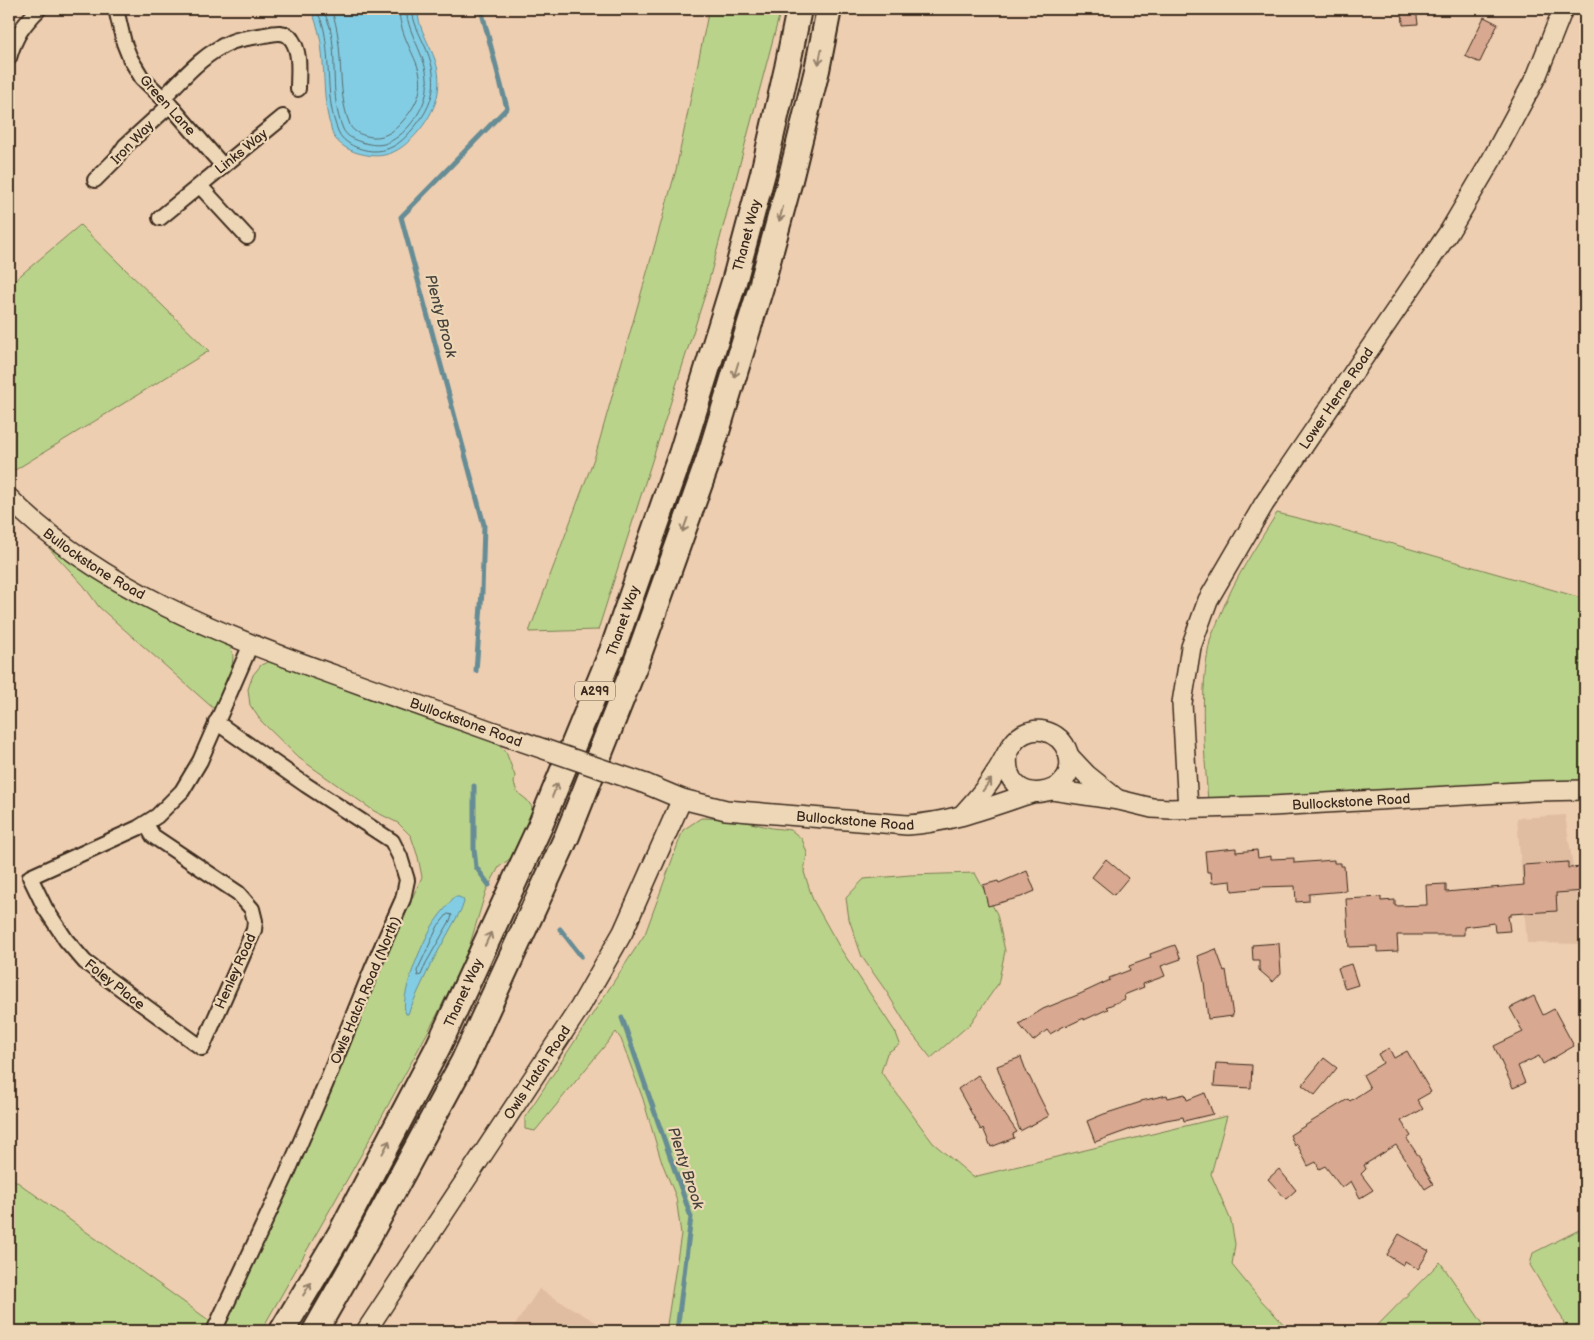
<svg xmlns="http://www.w3.org/2000/svg" width="1594" height="1340" font-family="'Balsamiq Sans',sans-serif">
<style>
.built{fill:#e0bda1}
.green{fill:#bad38a;stroke:#7a7e54}
.water{fill:#83cde4;stroke:#668c95}
.lines{fill:none;stroke-linecap:round;stroke-linejoin:round}
.shore{stroke:#586b6d;stroke-width:1}
.stream{stroke:#668c95;stroke-width:5}
.building{fill:#d8a890;stroke:#3b2a1e}
.street-casing{stroke:#3b2a1e;stroke-width:18}
.secondary-casing{stroke:#3b2a1e;stroke-width:22}
.highway-casing{stroke:#3b2a1e;stroke-width:28}
.street{stroke:#eed7b7;stroke-width:14}
.secondary{stroke:#eed7b7;stroke-width:19}
.highway{stroke:#eed7b7;stroke-width:24}
.secondary-bridge-casing{stroke:#3b2a1e;stroke-width:22;stroke-linecap:butt}
.secondary-bridge{stroke:#eed7b7;stroke-width:19}
.oneway{stroke:#94806a}
.labels{text-anchor:middle;stroke-width:4.5;stroke-linejoin:round;paint-order:stroke}
.shield{fill:#eed7b7;stroke:#715e4c;stroke-width:1}
.shield-label{font-size:12px;font-weight:bold;fill:#3b2a1e}
.street-label{font-size:14px;fill:#3b2a1e;stroke:#eed7b7}
.water-label{font-size:15px;font-style:italic;fill:#46423c;stroke:#eed7b7}
</style>
<rect width="100%" height="100%" fill="#eeceb0"/>
<filter id="ink" filterUnits="userSpaceOnUse"><feTurbulence type="fractalNoise" baseFrequency=".02" numOctaves="2"/><feDisplacementMap in="SourceGraphic" scale="10" xChannelSelector="R" yChannelSelector="G"/><feConvolveMatrix kernelMatrix="1 2 1 2 8 2 1 2 1" color-interpolation-filters="sRGB"/></filter>
<g filter="url(#ink)">
<path class="built" d="M1565,815L1585,944L1527,943L1517,818Z
M539,1289L611,1331H511Z"/>
<path class="green" d="M709,9H781L705,295L598,630L529,632L596,453L676,170Z
M80,225L209,351L15,470L9,465V285Z
M1277,513L1330,526L1585,599V786L1208,801C1204,749 1199,693 1210,641C1212,633 1217,625 1220,616C1234,579 1256,547 1277,513Z
M50,541L225,640C229,645 233,651 233,658C233,671 219,696 214,709L99,607L84,586L47,546Z
M272,660L493,740L506,752L515,776L514,783L517,792L527,800L532,807L531,819L518,848L511,858L499,867L486,891L467,954L437,1015L361,1155L261,1331H223L270,1228L350,1044L388,949L422,877L418,857L411,836L398,823L374,811L299,758L261,721L250,705L248,689L253,675L261,665Z
M701,818L734,819L772,828L791,830L802,839L807,853L804,872L813,900L840,948L896,1033L900,1044L887,1053L881,1072L933,1143L973,1177L1227,1116L1211,1174L1231,1221L1235,1244L1232,1265L1259,1298L1290,1331H666L681,1234L676,1197L661,1160L643,1099L621,1039L616,1032L535,1131L525,1129V1117L645,934L683,830Z
M975,873L997,914L1005,951L998,984L970,1024L931,1058L912,1034L886,991L862,957L849,919L846,898L864,879L910,875Z
M9,1176L221,1329L219,1331H9Z
M1585,1227V1331H1566L1562,1318L1530,1265L1533,1253Z
M1440,1262L1488,1331H1372Z"/>
<path class="water" d="M311,9H417C418,15 419,21 421,27C430,51 442,64 438,92C435,116 408,151 384,155C375,157 366,155 358,153C348,150 338,144 333,135C331,131 331,125 329,121C323,96 325,77 322,53C321,37 317,24 311,9Z
M454,897H459L463,899L464,902L462,908L430,966L410,1009L408,1014H406C398,998 423,941 433,925C438,916 447,907 454,897Z"/>
<g class="lines">
<path class="shore" d="M316,9C319,16 323,23 324,30C331,64 325,99 338,131C343,144 360,150 372,151C389,152 401,143 411,131C436,104 440,78 424,44C419,33 413,22 412,9
M323,9C325,15 328,21 330,27C338,60 329,96 343,129C346,136 354,140 361,142C369,144 376,146 384,144C404,138 425,110 427,89C430,58 408,38 406,9
M331,9C346,47 335,88 350,125C353,133 365,136 372,137C385,138 394,131 402,122C445,73 400,56 399,9
M448,914L452,915L451,919L426,963L421,975L418,976L417,971L438,926Z"/>
<path class="stream" d="M476,671L482,592L484,525L401,217L507,108L481,9
M474,786V849L476,867L489,885
M560,929L581,956
M622,1018L691,1217L677,1331"/>
</g>
<path class="building" d="M1402,9H1416L1418,24L1403,25Z
M1484,17L1498,24L1480,62H1478L1465,56Z
M1236,848V852L1257,850L1258,858L1271,856V859L1294,858V863L1334,860V863H1341V866H1344L1346,891L1309,894V901L1296,902L1295,886L1260,887L1261,888L1232,891L1231,881L1212,883L1211,872H1207L1205,851Z
M1106,859L1128,878L1114,895L1092,877Z
M1568,862V868L1585,867V891L1556,893L1557,911L1511,914V916H1508L1510,931L1495,932L1494,923L1464,927V935H1397L1398,951L1377,952V946L1349,947L1346,899L1381,897V901L1395,900V906L1427,905L1426,885L1446,884V892L1524,885L1523,865Z
M1027,871L1035,891L1021,897L988,906L983,885L998,881L999,883Z
M1279,943L1281,973L1273,982L1259,970V960H1253L1252,945Z
M1175,945L1181,959L1161,966L1165,976L1143,984L1144,987L1124,995L1125,999L1106,1007L1108,1009L1084,1020V1018L1067,1026L1066,1025L1050,1034L1047,1030L1033,1041L1019,1024L1043,1009L1080,994L1110,980L1109,978L1130,970L1129,966L1151,958L1150,954Z
M1216,949L1224,971L1226,970L1233,1016L1208,1019L1204,982L1198,956Z
M1351,964L1358,985L1345,989L1338,968Z
M1534,996L1543,1015L1554,1009L1574,1046L1543,1064L1539,1056L1518,1066L1525,1083L1513,1088L1494,1046L1523,1032L1510,1008Z
M1389,1048L1394,1058L1407,1051L1431,1092L1417,1100L1423,1109L1401,1121L1411,1136L1407,1139L1421,1160L1420,1161L1433,1184L1425,1189L1396,1145L1364,1165L1366,1169L1361,1174L1373,1190L1360,1198L1351,1181L1342,1188L1325,1166L1319,1169L1316,1162L1308,1166L1297,1144L1295,1146L1290,1135L1348,1099L1350,1101L1370,1088L1363,1075L1383,1063L1378,1054Z
M1021,1057L1028,1076H1029L1049,1116L1020,1131L997,1066Z
M1324,1058L1337,1068L1315,1095L1302,1085Z
M1216,1063L1252,1065L1251,1088L1214,1086Z
M978,1075L1017,1132L1013,1134L1014,1138L991,1147L983,1128L981,1130L958,1089Z
M1205,1093L1213,1114L1184,1121L1183,1117L1166,1120L1131,1129L1095,1142L1087,1121L1104,1114L1141,1102V1101L1167,1095L1168,1098L1185,1094L1187,1100Z
M1279,1169L1296,1190L1286,1199L1268,1179Z
M1399,1234L1429,1251L1418,1269L1405,1261L1403,1265L1387,1255Z"/>
<g class="lines">
<defs>
<path id="street" d="M116,9L124,43L130,58L142,78L170,105L223,166
M9,58C15,36 23,25 39,9
M163,98C183,78 204,53 231,42C241,38 254,37 265,35C274,33 286,30 292,40C301,53 298,74 298,89
M95,180L116,159L125,146L170,105
M200,186L247,237
M160,218L283,117
M146,824L153,836L238,893L252,909L255,921L254,930L202,1048L85,962L66,940L45,908L30,877L138,828L157,816L182,791L200,761L251,644
M214,1331L286,1176L326,1083L372,969L403,899L407,880L400,857L392,841L306,785L216,722"/>
<g id="secondary">
<path id="s1" d="M9,498C98,588 222,635 340,677C392,696 444,714 497,733"/>
<path d="M1069,756L1087,775L1118,800"/>
<path id="s2" d="M646,784L682,799L726,810L907,825C950,823 991,806 1032,793"/>
<path id="s3" d="M1052,790L1119,800L1152,808L1170,809L1272,806L1535,791L1585,790"/>
<path id="s4" d="M1188,809L1182,703L1191,647L1208,600L1264,504L1449,232L1492,159L1537,75L1563,9"/>
<path d="M963,814C975,801 987,788 996,772C1004,761 1008,746 1019,737C1025,732 1035,729 1044,731C1056,734 1064,741 1068,753C1083,798 999,813 1008,752"/>
<path id="s5" d="M366,1331L580,1007L623,932L682,799"/>
</g>
<g id="highway">
<path id="s6" d="M282,1331L340,1234L438,1047L540,826L612,651L681,454L734,282L763,173L787,68L799,9"/>
<path d="M315,1331L363,1247L463,1062L567,836L637,660L708,461L761,287L790,180L817,70L829,9"/>
</g>
</defs>
<use href="#street" class="street-casing"/>
<use href="#secondary" class="secondary-casing"/>
<use href="#highway" class="highway-casing"/>
<use href="#street" class="street"/>
<use href="#secondary" class="secondary"/>
<use href="#highway" class="highway"/>
<defs>
<path id="secondary-bridge" d="M497,733L646,784"/>
</defs>
<use href="#secondary-bridge" class="secondary-bridge-casing"/>
<use href="#secondary-bridge" class="secondary-bridge"/>
</g>
<defs><path id="oneway-shaft" d="M-6 0H5M1.5-3L5.5 0L1.5 3" fill="none" stroke-width="1.6" stroke-linecap="round" stroke-linejoin="round" transform="scale(1.25)"/></defs>
<g class="oneway">
<use href="#oneway-shaft" transform="translate(820 57) rotate(101)"/>
<use href="#oneway-shaft" transform="translate(781 214) rotate(105)"/>
<use href="#oneway-shaft" transform="translate(736 370) rotate(107)"/>
<use href="#oneway-shaft" transform="translate(685 525) rotate(110)"/>
<use href="#oneway-shaft" transform="translate(987 785) rotate(-54)"/>
<use href="#oneway-shaft" transform="translate(555 790) rotate(-68)"/>
<use href="#oneway-shaft" transform="translate(488 939) rotate(-65)"/>
<use href="#oneway-shaft" transform="translate(386 1147) rotate(-62)"/>
<use href="#oneway-shaft" transform="translate(307 1289) rotate(-59)"/>
</g>
</g>
<g class="labels">
<rect class="shield" x="575" y="681.5" width="40" height="19" rx="4"/>
<g class="shield-label">
<text x="595" y="695">A299</text>
</g>
<g class="street-label">
<text transform="translate(168 105) rotate(48)" y="5">Green Lane</text>
<text transform="translate(132 142) rotate(-46)" y="5">Iron Way</text>
<text transform="translate(241 151) rotate(-39)" y="5">Links Way</text>
<text dy="5" stroke="none"><textPath href="#s6" startOffset="1194">Thanet Way</textPath></text>
<text dy="5" stroke="none"><textPath href="#s4" startOffset="452">Lower Herne Road</textPath></text>
<text dy="5" stroke="none"><textPath href="#s1" startOffset="108">Bullockstone Road</textPath></text>
<text dy="5" stroke="none"><textPath href="#s6" startOffset="789">Thanet Way</textPath></text>
<text transform="translate(466 722) rotate(20)" y="5">Bullockstone Road</text>
<text dy="5" stroke="none"><textPath href="#s3" startOffset="301">Bullockstone Road</textPath></text>
<text dy="5" stroke="none"><textPath href="#s2" startOffset="214">Bullockstone Road</textPath></text>
<text transform="translate(235 971) rotate(-66)" y="5">Henley Road</text>
<text transform="translate(115 984) rotate(38)" y="5">Foley Place</text>
<text transform="translate(365 990) rotate(-67)" y="5">Owls Hatch Road (North)</text>
<text dy="5" stroke="none"><textPath href="#s6" startOffset="384">Thanet Way</textPath></text>
<text dy="5" stroke="none"><textPath href="#s5" startOffset="310">Owls Hatch Road</textPath></text>
</g>
<g class="water-label">
<text transform="translate(441 316) rotate(75)" y="5">Plenty Brook</text>
<text transform="translate(686 1168) rotate(72)" y="5">Plenty Brook</text>
</g>
</g>
<rect width="1594" height="1340" fill="none" stroke="#eed7b7" stroke-width="30"/>
<rect x="15" y="15" width="1564" height="1310" fill="none" stroke="#3b2a1e" stroke-width="2" filter="url(#ink)"/>
</svg>
